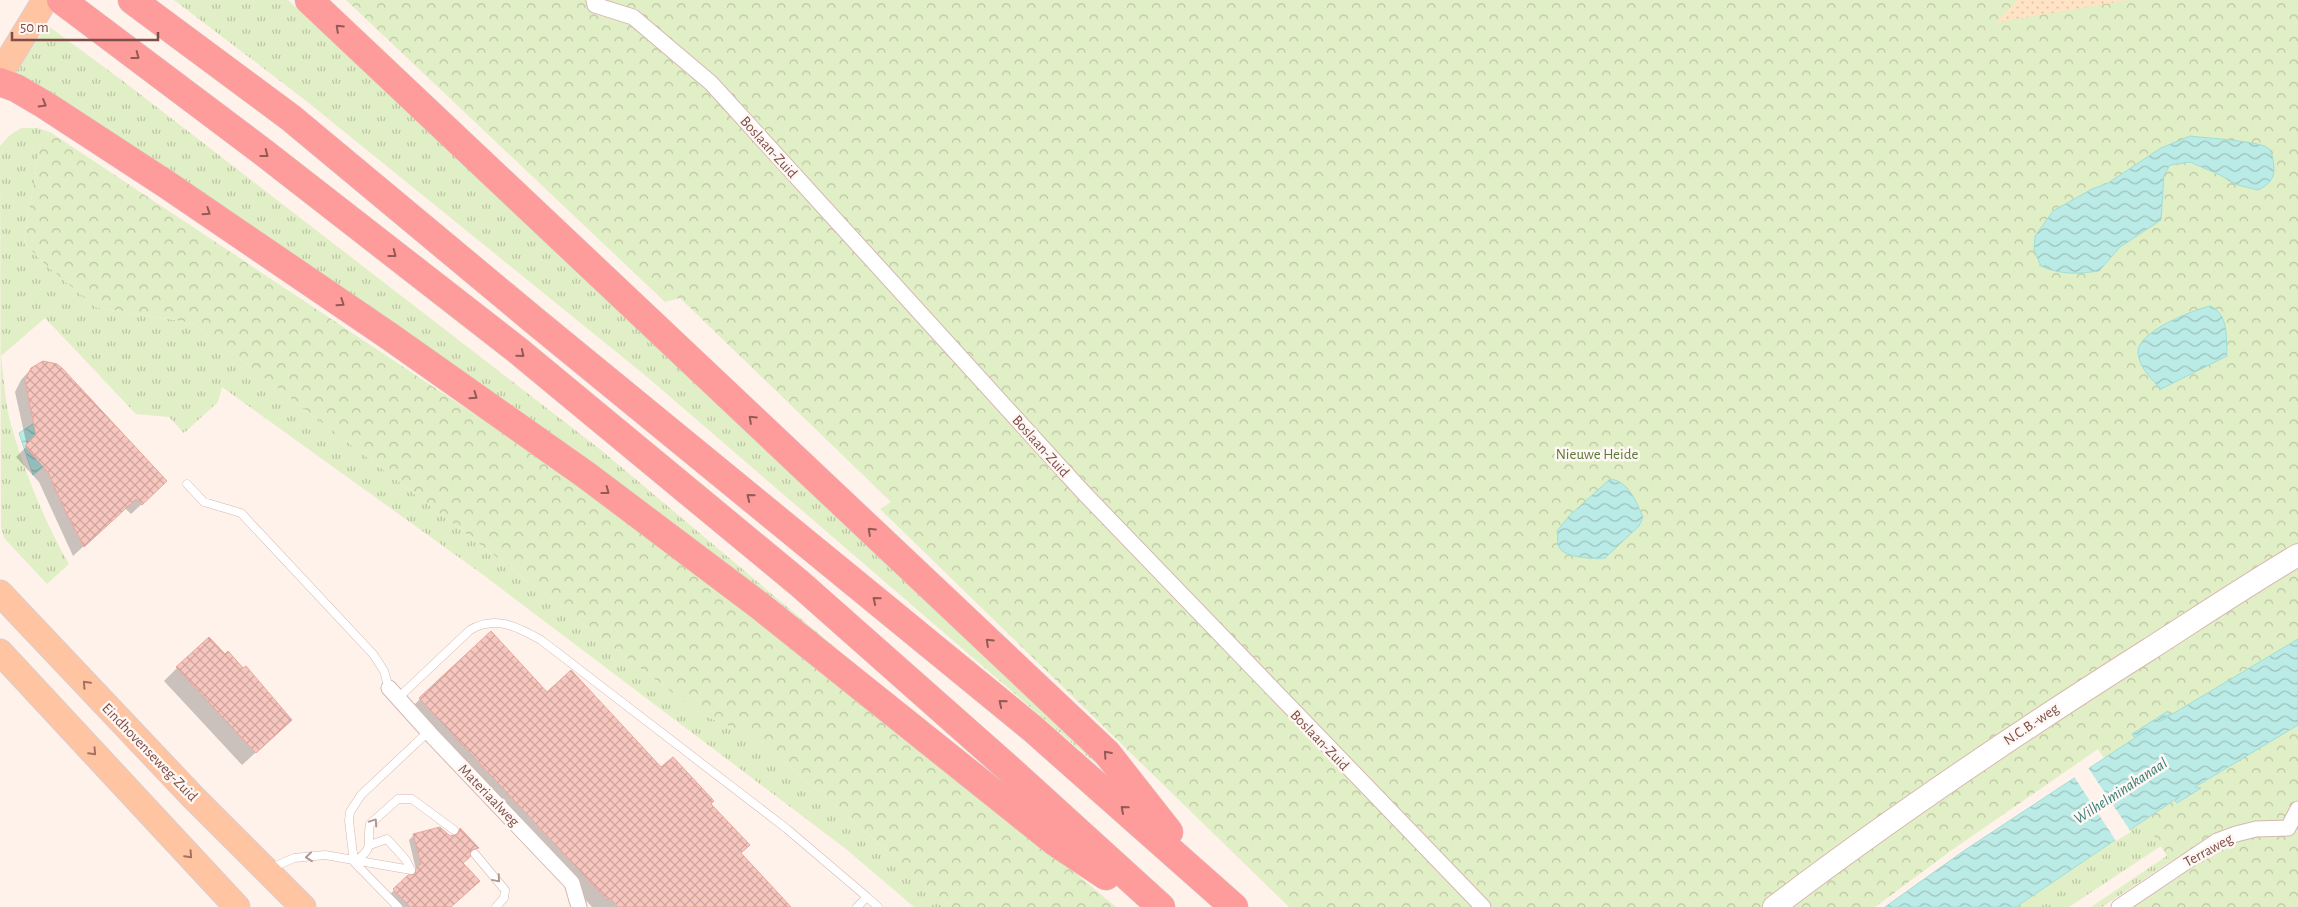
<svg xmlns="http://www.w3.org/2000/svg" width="2298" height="907" font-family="'Alegreya Sans',sans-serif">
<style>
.grass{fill:url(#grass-tufts)}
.forest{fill:url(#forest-crowns)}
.sand{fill:url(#sand-dots)}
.water{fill:url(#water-waves);stroke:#a0ded8}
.pier{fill:#fef2eb}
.shadow{fill:#0003}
.building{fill:url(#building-cross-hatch);stroke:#eca79d}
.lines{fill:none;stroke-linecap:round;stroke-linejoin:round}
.lane-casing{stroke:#d5b7b0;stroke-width:9}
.street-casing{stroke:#d5b7b0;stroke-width:17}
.secondary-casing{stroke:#dbb8af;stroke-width:24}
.primary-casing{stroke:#dbcdcc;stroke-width:27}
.highway-casing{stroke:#dbcdcc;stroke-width:29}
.lane{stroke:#fff;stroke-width:8}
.street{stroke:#fff;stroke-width:15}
.secondary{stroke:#fff;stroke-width:22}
.primary{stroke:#ffc4a1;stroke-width:25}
.highway{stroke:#fe9c9c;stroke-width:28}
.oneway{stroke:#915a55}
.oneway2{stroke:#a57163}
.oneway3{stroke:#b29592}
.labels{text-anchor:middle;stroke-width:5;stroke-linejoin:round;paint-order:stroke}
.street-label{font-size:15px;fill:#7e4e49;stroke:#fff7f3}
.park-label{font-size:15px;fill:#5c783a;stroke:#fff7f3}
.water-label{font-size:16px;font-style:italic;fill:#387c76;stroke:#fff7f3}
</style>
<defs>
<pattern id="grass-tufts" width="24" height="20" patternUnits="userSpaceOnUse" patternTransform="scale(1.25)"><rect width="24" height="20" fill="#e1efc6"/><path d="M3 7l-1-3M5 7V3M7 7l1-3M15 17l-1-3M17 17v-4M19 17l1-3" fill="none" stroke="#bcc4a3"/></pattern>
<pattern id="forest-crowns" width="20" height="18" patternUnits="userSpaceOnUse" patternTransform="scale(1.25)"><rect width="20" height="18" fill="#e1efc6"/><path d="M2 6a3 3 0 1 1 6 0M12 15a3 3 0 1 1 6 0" fill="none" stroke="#bcc4a3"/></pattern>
<pattern id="sand-dots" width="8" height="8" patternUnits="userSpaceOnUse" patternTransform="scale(1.25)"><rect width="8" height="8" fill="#ffe3c4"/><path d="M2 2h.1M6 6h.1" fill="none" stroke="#dec4aa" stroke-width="1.8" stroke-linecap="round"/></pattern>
<pattern id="water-waves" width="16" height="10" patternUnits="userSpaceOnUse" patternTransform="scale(1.25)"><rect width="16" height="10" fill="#bbebe6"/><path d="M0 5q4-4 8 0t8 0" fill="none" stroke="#9dc1bc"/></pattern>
<pattern id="building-cross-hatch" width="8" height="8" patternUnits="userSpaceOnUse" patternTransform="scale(1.25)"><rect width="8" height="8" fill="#f7c7bf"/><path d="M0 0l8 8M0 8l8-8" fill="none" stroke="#cda49d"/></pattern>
</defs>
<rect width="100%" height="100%" fill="#fef2eb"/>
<path class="grass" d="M174,0H288L856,528L1145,806L646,376L305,100Z
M47,25L123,81L601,450L963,755L12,78Z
M21,128H37L50,132L40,146L24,243L45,264L95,307L193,323L700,714L754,736L952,907H914L846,849L482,574L222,387L218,402L184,433L169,417L136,414L45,318L1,356C4,379 5,403 11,425C25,473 44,521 69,564L47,584L4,538L1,527L0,146L10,135Z
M2180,796L2194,824L2069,907H2016Z
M2214,833L2102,907H2091L2174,851Z"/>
<path class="forest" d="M346,0H2298V907H2134L2180,876L2098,749L1952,850L1875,907H1289L880,509L891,502L680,298L665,302Z
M50,132L596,495L881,711L1116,907H952L754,736L700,714L193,323L95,307L45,264L24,243L40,146Z"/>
<path class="sand" d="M2018,0H2128L1995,23Z"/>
<path class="water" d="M2190,136C2204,138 2260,141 2268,148C2273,153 2273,160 2274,167C2275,179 2268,185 2258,190L2234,184L2222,176L2190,162L2170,165L2164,175L2161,220L2120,247L2099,271C2077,274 2061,275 2041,266L2034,250L2035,236L2053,211L2092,189L2108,183L2161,148Z
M2210,306C2229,314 2226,337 2227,356L2161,389C2152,380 2139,367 2138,353C2136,332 2193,310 2210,306Z
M68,401L70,402L36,435L45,465L33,475L19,433Z
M1610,479C1629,481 1636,502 1643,517L1639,526L1605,558C1594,559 1564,558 1559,547C1557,542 1558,536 1557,531L1569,516Z
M2298,639V725L2195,787L2201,788L2177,803L2175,801L2180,796L2016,907H1885L1965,850L2147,730L2134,737L2132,734L2168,711L2170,714L2159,722Z"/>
<path class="pier" d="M2087,766L2131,832L2116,841L2073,775Z"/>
<path class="shadow" d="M31,369L156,491L131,514L125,508L73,556L39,482L16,457L27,446L15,392L21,380Z
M177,668L277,733L242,765L164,681Z
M547,693L710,804L740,854L789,907H592L409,710L420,699Z
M460,829L478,848L469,854L462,863L450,907H400L389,895L416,870L409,840L414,835L454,837Z"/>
<path class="building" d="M43,361L57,364L62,368L167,481L142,505L136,499L84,547L64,508L48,472L25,446L36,435L25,381L31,368Z
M491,631L547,692L571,670L661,767L673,757L714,801L711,804L750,845L741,853L791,907H618L610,898L607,900L419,698Z
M209,637L225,654L228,651L243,668L246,666L292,720L256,753L176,667Z
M440,827L450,836L458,834L460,828L479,848L471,850L470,857L463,863L480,881L451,907H410L393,889L408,875L415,874L416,868L421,864L413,834Z"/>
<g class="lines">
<defs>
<path id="lane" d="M187,484L204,502L241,513L373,654L384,671L389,688
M398,698L470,630C496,615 518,627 541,640L787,829L867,897
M370,845L387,839L406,860L411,870
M475,854L505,890L504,898L496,907
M354,862C376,847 366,845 370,824L398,799H412L454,830
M269,869L294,858L325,855L411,870
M398,907L354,862L349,821L350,812L361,795L428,732
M857,907L867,897L878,907"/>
<path id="street" d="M594,0L595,5L633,17L711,83L1083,492L1483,907
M389,688L434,738L572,883L579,907
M2119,907L2217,841L2236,834L2256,829L2288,828L2298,809"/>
<path id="secondary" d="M1774,907C1895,815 2020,731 2148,650C2198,618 2247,585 2298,555"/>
<path id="primary" d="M0,74L45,0
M0,593L192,796L303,907
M0,652L237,907"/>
<path id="highway" d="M61,0L263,152L516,349L799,583L1007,767L1161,907
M132,0L291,118L536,322L1033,729L1234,907
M309,0L1107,753L1169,832
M0,82L16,88L45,105L166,184L389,336L586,475L760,606L1055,842L1106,876"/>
</defs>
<use href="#lane" class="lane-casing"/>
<use href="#street" class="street-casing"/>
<use href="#secondary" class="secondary-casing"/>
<use href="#primary" class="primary-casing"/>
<use href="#highway" class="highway-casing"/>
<use href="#lane" class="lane"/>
<use href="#street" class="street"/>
<use href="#secondary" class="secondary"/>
<use href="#primary" class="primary"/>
<use href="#highway" class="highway"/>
</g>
<defs><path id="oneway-chevron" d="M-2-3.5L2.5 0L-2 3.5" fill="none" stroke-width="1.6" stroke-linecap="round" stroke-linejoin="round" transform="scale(1.25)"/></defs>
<g class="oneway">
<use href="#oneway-chevron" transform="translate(339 28) rotate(-137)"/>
<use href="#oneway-chevron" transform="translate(136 56) rotate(37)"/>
<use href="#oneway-chevron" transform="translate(43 104) rotate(31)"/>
<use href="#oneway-chevron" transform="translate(265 154) rotate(38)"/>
<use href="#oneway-chevron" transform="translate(207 212) rotate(34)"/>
<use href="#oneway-chevron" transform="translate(393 254) rotate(38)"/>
<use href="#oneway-chevron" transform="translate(341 303) rotate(34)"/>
<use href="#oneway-chevron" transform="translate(521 354) rotate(39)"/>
<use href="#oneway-chevron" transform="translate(474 396) rotate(35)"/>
<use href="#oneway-chevron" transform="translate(752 419) rotate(-137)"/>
<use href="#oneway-chevron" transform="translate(606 491) rotate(37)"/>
<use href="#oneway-chevron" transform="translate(750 497) rotate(-141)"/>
<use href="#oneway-chevron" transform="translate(871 531) rotate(-137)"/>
<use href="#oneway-chevron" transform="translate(876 600) rotate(-141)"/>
<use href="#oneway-chevron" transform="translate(989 642) rotate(-137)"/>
<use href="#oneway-chevron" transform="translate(1002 703) rotate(-141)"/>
<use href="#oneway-chevron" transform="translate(1107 754) rotate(-132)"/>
<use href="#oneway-chevron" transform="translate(1124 809) rotate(-139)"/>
</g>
<g class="oneway2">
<use href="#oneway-chevron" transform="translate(86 684) rotate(-133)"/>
<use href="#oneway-chevron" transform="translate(93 752) rotate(47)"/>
<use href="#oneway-chevron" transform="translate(189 855) rotate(47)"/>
</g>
<g class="oneway3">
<use href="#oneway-chevron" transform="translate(374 822) rotate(-56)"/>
<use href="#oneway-chevron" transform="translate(309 857) rotate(174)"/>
<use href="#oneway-chevron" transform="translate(497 879) rotate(50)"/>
</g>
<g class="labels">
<g class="street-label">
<text transform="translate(769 147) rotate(48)" y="5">Boslaan-Zuid</text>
<text transform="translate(1041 446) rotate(48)" y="5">Boslaan-Zuid</text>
<text transform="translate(2031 724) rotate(-34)" y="5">N.C.B.-weg</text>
<text transform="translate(1320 740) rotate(46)" y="5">Boslaan-Zuid</text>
<text transform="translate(150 752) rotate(46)" y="5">Eindhovenseweg-Zuid</text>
<text transform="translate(489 795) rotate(46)" y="5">Materiaalweg</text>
<text transform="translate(2208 850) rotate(-29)" y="5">Terraweg</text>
</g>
<g class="park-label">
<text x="1597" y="459">Nieuwe Heide</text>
</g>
<g class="water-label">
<text transform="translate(2120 790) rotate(-33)" y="6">Wilhelminakanaal</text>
</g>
</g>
<path d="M12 32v8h146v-8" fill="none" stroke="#7e4e49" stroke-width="2.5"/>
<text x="20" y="32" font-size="15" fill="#7e4e49" stroke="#fff7f3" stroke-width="4" paint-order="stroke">50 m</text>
</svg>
